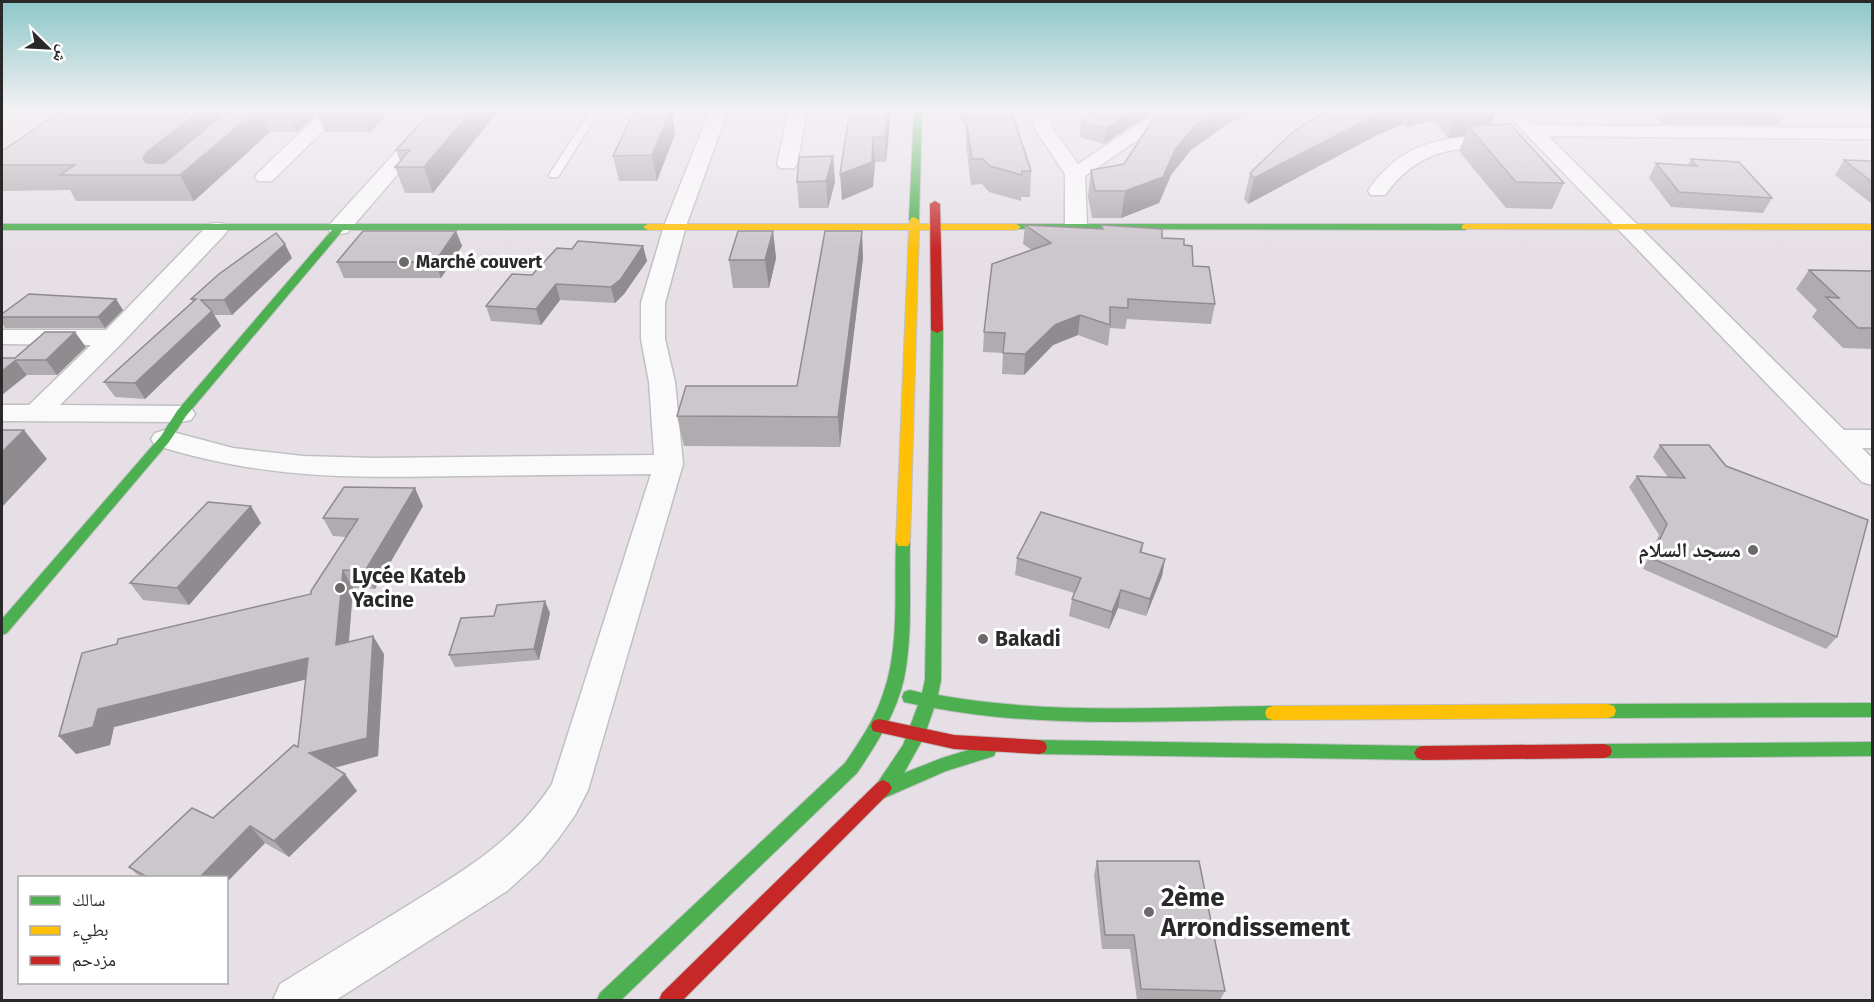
<svg xmlns="http://www.w3.org/2000/svg" width="1874" height="1002" font-family="'Fira Sans','Noto Naskh Arabic',sans-serif">
<style>
.lines{fill:none;stroke-linecap:round;stroke-linejoin:round}
.lane-casing{stroke:#c0c0c1;stroke-width:3}
.street-casing{stroke:#c0c0c1;stroke-width:3}
.fast-casing{stroke:#c0c0c1;stroke-width:2}
.slow-casing{stroke:#c0c0c1;stroke-width:2}
.jam-casing{stroke:#c0c0c1;stroke-width:2}
.lane{fill:#fbfafb;fill-rule:evenodd}
.street{fill:#fbfafb;fill-rule:evenodd}
.fast{fill:#4caf50;fill-rule:evenodd}
.slow{fill:#ffc107;fill-rule:evenodd}
.jam{fill:#c62828;fill-rule:evenodd}
.wall{fill:#afabaf}
.shaded-wall{fill:#8f8b8f}
.building{fill:#ccc7cc;stroke:#8f8b8f;stroke-width:1.5}
.poi-dot{fill:#6b696b;stroke:#fff;stroke-width:2}
.labels{text-anchor:middle;stroke-width:6;stroke-linejoin:round;paint-order:stroke}
.far-poi-label{font-size:18px;font-weight:bold;fill:#292929;stroke:#fff;text-anchor:start}
.poi-label{font-size:21px;font-weight:bold;fill:#292929;stroke:#fff;text-anchor:start}
.near-poi-label{font-size:26px;font-weight:bold;fill:#292929;stroke:#fff;text-anchor:start}
</style>
<rect width="100%" height="100%" fill="#e6e0e6"/>
<g class="lines">
<defs>
<path id="lane" d="M591,110H600L558,177H550L549,175Z"/>
<path id="street" d="M324,110H344L272,181H258L255,177L258,173Z
M434,110H453L347,233L339,234L331,233L328,228L331,223Z
M710,110H728L686,226L665,303V339L675,382L683,464L588,790L575,815L558,839L540,861L507,891L336,1000H273L280,984C320,959 361,934 402,909C460,873 514,843 552,784L651,474C588,475 524,475 461,476C351,478 261,479 155,445L151,439L155,433L165,430L233,448L303,456L374,458L654,455L649,382L641,339V303L664,226Z
M789,110H807L797,164L794,168H780L777,164Z
M1030,110H1048L1053,129L1078,164L1160,110H1181L1085,176L1087,227L1084,232L1076,233L1068,232L1065,227V174L1035,129Z
M1503,110H1522L1537,125L1872,128V139L1548,136L1844,430H1872V448H1862L1872,458V485L1862,482Z
M1501,135L1508,137L1510,141L1508,145C1496,148 1483,147 1471,148C1433,150 1407,164 1385,195H1371L1368,191C1403,140 1443,137 1501,135Z
M217,223L225,224L228,229L225,234L122,343L60,405L181,406L191,408L195,414L191,420L181,422L2,421V405H29L91,345L2,344V330H106L209,224Z"/>
<path id="fast" d="M914,110H922L919,220L914,223L909,220Z
M2,224H648L653,227L648,230H343L186,416L169,442L7,633L2,635V619L161,436L177,411L332,230H2Z
M1016,224H1465L1470,227L1465,230L1013,229V225Z
M937,327L943,330L941,680L938,695C1047,715 1162,707 1273,706L1279,708L1281,713L1279,718L1273,720C1160,720 1045,729 934,708L924,737L904,773L942,758L988,744L994,746L996,751L994,756L946,771L882,799L876,797L874,788L903,745L918,705L904,702L902,697L904,692L910,690L922,693L925,680L931,330Z
M903,537L908,538L910,542C909,587 913,635 904,679C896,714 876,745 857,773L621,1000H597L600,993L845,763C860,741 875,719 883,694C900,647 894,591 896,542L898,538Z
M1872,703V717L1608,718L1602,716L1600,711L1602,706L1608,704Z
M1039,740L1423,746L1429,748L1432,753L1429,758L1423,760L1039,754L1033,752L1031,747L1033,742Z
M1872,742V756L1604,758L1598,756L1596,751L1598,746L1604,744Z"/>
<path id="slow" d="M914,217L919,220V224H1016L1021,227L1016,230H919L910,542L908,546H898L896,542L909,230H648L643,227L648,224H909L911,218Z
M1465,224H1872V230L1462,229V225Z
M1608,704L1614,706L1616,711L1614,716L1608,718L1273,720L1267,718L1265,713L1267,708L1273,706Z"/>
<path id="jam" d="M935,201L940,204L943,330L937,333L931,330L930,204Z
M879,719L954,735L1039,740L1045,742L1047,747L1045,752L1039,754L954,749L873,731L871,726L873,721Z
M1604,744L1610,746L1612,751L1610,756L1604,758L1423,760L1417,758L1414,753L1417,748L1423,746Z
M883,780L889,783L892,788L889,793L683,1000H659L662,993L877,783Z"/>
</defs>
<use href="#lane" class="lane-casing"/>
<use href="#street" class="street-casing"/>
<use href="#fast" class="fast-casing"/>
<use href="#slow" class="slow-casing"/>
<use href="#jam" class="jam-casing"/>
<use href="#lane" class="lane"/>
<use href="#street" class="street"/>
<use href="#fast" class="fast"/>
<use href="#slow" class="slow"/>
<use href="#jam" class="jam"/>
</g>
<path class="wall" d="M54,110H391L370,132H325L317,114L297,132H270L194,201H76L70,190L2,191V151L53,116L51,112Z
M433,110V193H405L395,167L400,161L396,150Z
M850,110H891L886,162H875L873,187L842,200Z
M959,110H1015L1014,120L1031,171L1030,197H1021V201L989,192L982,184L971,185L966,144V127L959,118Z
M1156,110L1104,144L1079,137L1081,122Z
M1332,110H1496L1491,125L1564,183L1552,209L1506,208L1459,151L1465,136L1448,138L1433,120L1406,127L1401,125L1377,135L1248,204L1244,199L1250,173Z
M1652,110H1788L1779,125L1662,124Z
M674,114L673,118L675,134L657,181H619L613,156Z
M1226,125L1191,150L1171,175L1159,203L1121,218H1092L1088,196L1091,170L1124,164Z
M833,156L835,182L828,208H799L797,182Z
M1691,159L1772,198L1763,213L1671,207L1649,178L1656,163L1688,165Z
M1844,160L1872,161V204L1835,175Z
M1025,225L1101,229V225L1162,238L1184,245L1193,266L1215,304L1211,324L1127,319L1125,329L1110,328L1108,346L1078,335L1053,345L1024,375L1002,374L1003,353L983,352L984,332L1032,250L1023,244Z
M456,231L462,246L441,278H344L337,262Z
M773,231L776,258L769,288H733L729,260Z
M643,246L647,261L624,294L615,303L560,300L541,325L491,321L486,306L572,249Z
M292,258L232,315H214L221,326L145,399L115,397L104,382L193,302L191,299Z
M863,258L840,447L684,446L677,416L797,386Z
M1809,270L1872,271V349L1843,348L1812,317L1817,310L1796,289Z
M123,310L105,328H5L2,323V314Z
M86,347L57,375H27L15,358Z
M1660,445L1837,637L1826,649L1643,569L1659,535L1629,487L1637,476L1668,477L1653,457Z
M423,506L375,589L353,588L349,642L384,654L378,756L334,768L357,791L289,857L265,843L226,883V878H141L129,867L213,818L298,747L306,679L114,727L110,745L76,754L59,736L311,594L346,537L333,536L323,518Z
M261,523L189,605L143,600L130,583Z
M1143,543L1142,552L1165,559L1162,576L1146,616L1118,608L1109,629L1069,616L1072,599L1074,593L1015,575L1017,558Z
M550,613L539,660L455,667L449,655L494,616Z
M1097,861L1225,991L1220,1000H1137L1130,949H1102L1094,875Z"/>
<path class="shaded-wall" d="M200,110H241L152,175L143,158L147,152Z
M257,110H260L270,132L194,201L180,175Z
M288,110H315L317,114L297,132Z
M362,110H391L370,132Z
M472,110H499L433,193L424,167Z
M662,110H673L674,114L673,118L675,134L657,181L652,155Z
M888,110H891L886,162L885,137Z
M1135,110H1156L1104,144L1106,129Z
M1217,110H1257L1226,125L1191,150L1171,175L1159,203L1121,218L1125,191L1175,150L1195,126Z
M1385,110H1406L1401,125L1377,135L1248,204L1254,178Z
M1412,110H1437L1433,120L1406,127Z
M1484,110H1496L1488,134L1468,126L1465,136L1448,138L1456,113Z
M873,137L875,162L873,187L842,200L840,174Z
M833,156L835,182L828,208L826,181Z
M456,231L462,246L441,278L435,262Z
M773,231L776,258L769,288L765,260Z
M862,231L863,258L840,447L838,417Z
M285,244L292,258L232,315L224,300Z
M643,246L647,261L624,294L615,303L611,287Z
M556,284L560,300L541,325L536,309Z
M116,299L123,310L105,328L98,317Z
M212,311L221,326L145,399L135,383Z
M1080,315L1078,335L1053,345L1024,375L1025,354L1055,325Z
M75,332L86,347L57,375L46,360Z
M16,360L27,375L2,395V371Z
M24,430L47,459L2,507V452Z
M415,488L423,506L375,589L365,571Z
M251,506L261,523L189,605L177,588Z
M1165,559L1162,576L1146,616L1150,599Z
M343,570L353,588L347,663L336,645Z
M1121,590L1118,608L1109,629L1112,612Z
M545,601L550,613L539,660L534,649Z
M373,636L384,654L378,756L322,771L309,753Z
M308,658L320,676L114,727L110,745L76,754L59,736L98,709Z
M345,774L357,791L289,857L274,841Z
M250,826L265,843L226,883V878H199Z"/>
<path class="building" d="M54,110H200L147,152L143,158L146,163H164L229,110H257L180,175H60L75,165H2V151L60,112H51Z
M433,110H472L424,167H395L410,150H396Z
M635,110H671L652,155L613,156Z
M850,110H888L885,137H873L872,162L840,174Z
M967,110H1011L1031,171H1022V175L990,166L983,159H972L966,119Z
M1099,110H1135L1106,129L1081,122Z
M1159,110H1217L1195,126L1175,150L1163,177L1125,191H1095L1091,170L1124,164Z
M1332,110H1385L1254,178L1250,173L1294,131L1317,117Z
M1454,110H1484L1456,113Z
M1510,124L1564,183L1516,182L1468,126Z
M833,156L826,181L797,182L799,157Z
M1691,159L1739,162L1772,198L1679,192L1656,163L1697,166Z
M1844,160L1872,161V182Z
M1025,225L1103,229L1101,225L1162,229V238L1184,239V245L1192,246L1193,266L1209,267L1215,304L1128,299V308L1110,307V325L1080,315L1055,325L1025,354L1003,353L1005,333L984,332L992,264L1051,243Z
M363,231H456L435,262H337Z
M738,231H773L765,260H729Z
M825,231H862L838,417L677,416L686,386H797Z
M276,233L285,244L224,300H201L212,311L135,383L104,382L196,299H191L219,274Z
M578,241L643,246L621,279L611,287L556,284L536,309L486,306L512,274L532,275L557,248L572,249Z
M1809,270L1872,271V328H1858L1826,297L1839,298Z
M29,294L116,299L98,317H2V314Z
M45,332H75L46,360H16L2,371V358H15Z
M2,430H24L2,452Z
M1660,445H1709L1726,466L1868,520L1837,637L1651,558L1667,524L1637,476L1685,478Z
M344,487L415,488L365,571L343,570L336,645L373,636L367,738L309,753L345,774L274,841L250,826L199,878H149L129,867L192,808L213,818L294,745L298,747L308,658L98,709L93,727L59,736L82,653L117,644L118,639L311,594V591L358,519L323,518Z
M208,502L251,506L177,588L130,583Z
M1041,512L1143,543L1140,552L1165,559L1150,599L1121,590L1112,612L1072,599L1081,578L1017,558Z
M545,601L534,649L449,655L461,618L494,616L497,605Z
M1097,861H1199L1225,991L1141,989L1134,935H1105Z"/>
<linearGradient id="sky" x2="0" y2="1"><stop stop-color="#8dc7c8"/><stop offset="0.44" stop-color="#f4f1f4"/><stop offset="1" stop-color="#f4f1f4" stop-opacity="0"/></linearGradient>
<rect width="1874" height="250" fill="url(#sky)"/>
<g class="poi-dot">
<circle cx="404" cy="262" r="6"/>
<circle cx="1753" cy="550" r="6"/>
<circle cx="340" cy="588" r="6"/>
<circle cx="983" cy="639" r="6"/>
<circle cx="1149" cy="912" r="6"/>
</g>
<g class="labels">
<g class="far-poi-label">
<text x="416" y="268">Marché couvert</text>
</g>
<g class="poi-label">
<text x="1741" y="557" text-anchor="end">مسجد السلام</text>
<text x="352" y="583">Lycée Kateb<tspan x="352" dy="24">Yacine</tspan></text>
<text x="995" y="646">Bakadi</text>
</g>
<g class="near-poi-label">
<text x="1161" y="906">2ème<tspan x="1161" dy="30">Arrondissement</tspan></text>
</g>
</g>
<rect width="1874" height="1002" fill="none" stroke="#292929" stroke-width="6"/>
<rect x="18" y="876" width="210" height="108" fill="#ffffff" stroke="#a9a9a9" stroke-width="1.5"/>
<rect x="30" y="896" width="30" height="9" fill="#4caf50" stroke="#a9a9a9" stroke-width="1.5"/>
<text x="72" y="906" font-size="18" fill="#292929">سالك</text>
<rect x="30" y="926" width="30" height="9" fill="#ffc107" stroke="#a9a9a9" stroke-width="1.5"/>
<text x="72" y="936" font-size="18" fill="#292929">بطيء</text>
<rect x="30" y="956" width="30" height="9" fill="#c62828" stroke="#a9a9a9" stroke-width="1.5"/>
<text x="72" y="966" font-size="18" fill="#292929">مزدحم</text>
<g transform="translate(48 48) rotate(114)" stroke="#ffffff" stroke-width="4.5" paint-order="stroke">
<path d="M0-4.5L10 22L0 15L-10 22Z" fill="#292929"/>
<text y="-9" font-size="16" font-weight="bold" text-anchor="middle" fill="#292929">ش</text>
</g>
</svg>
